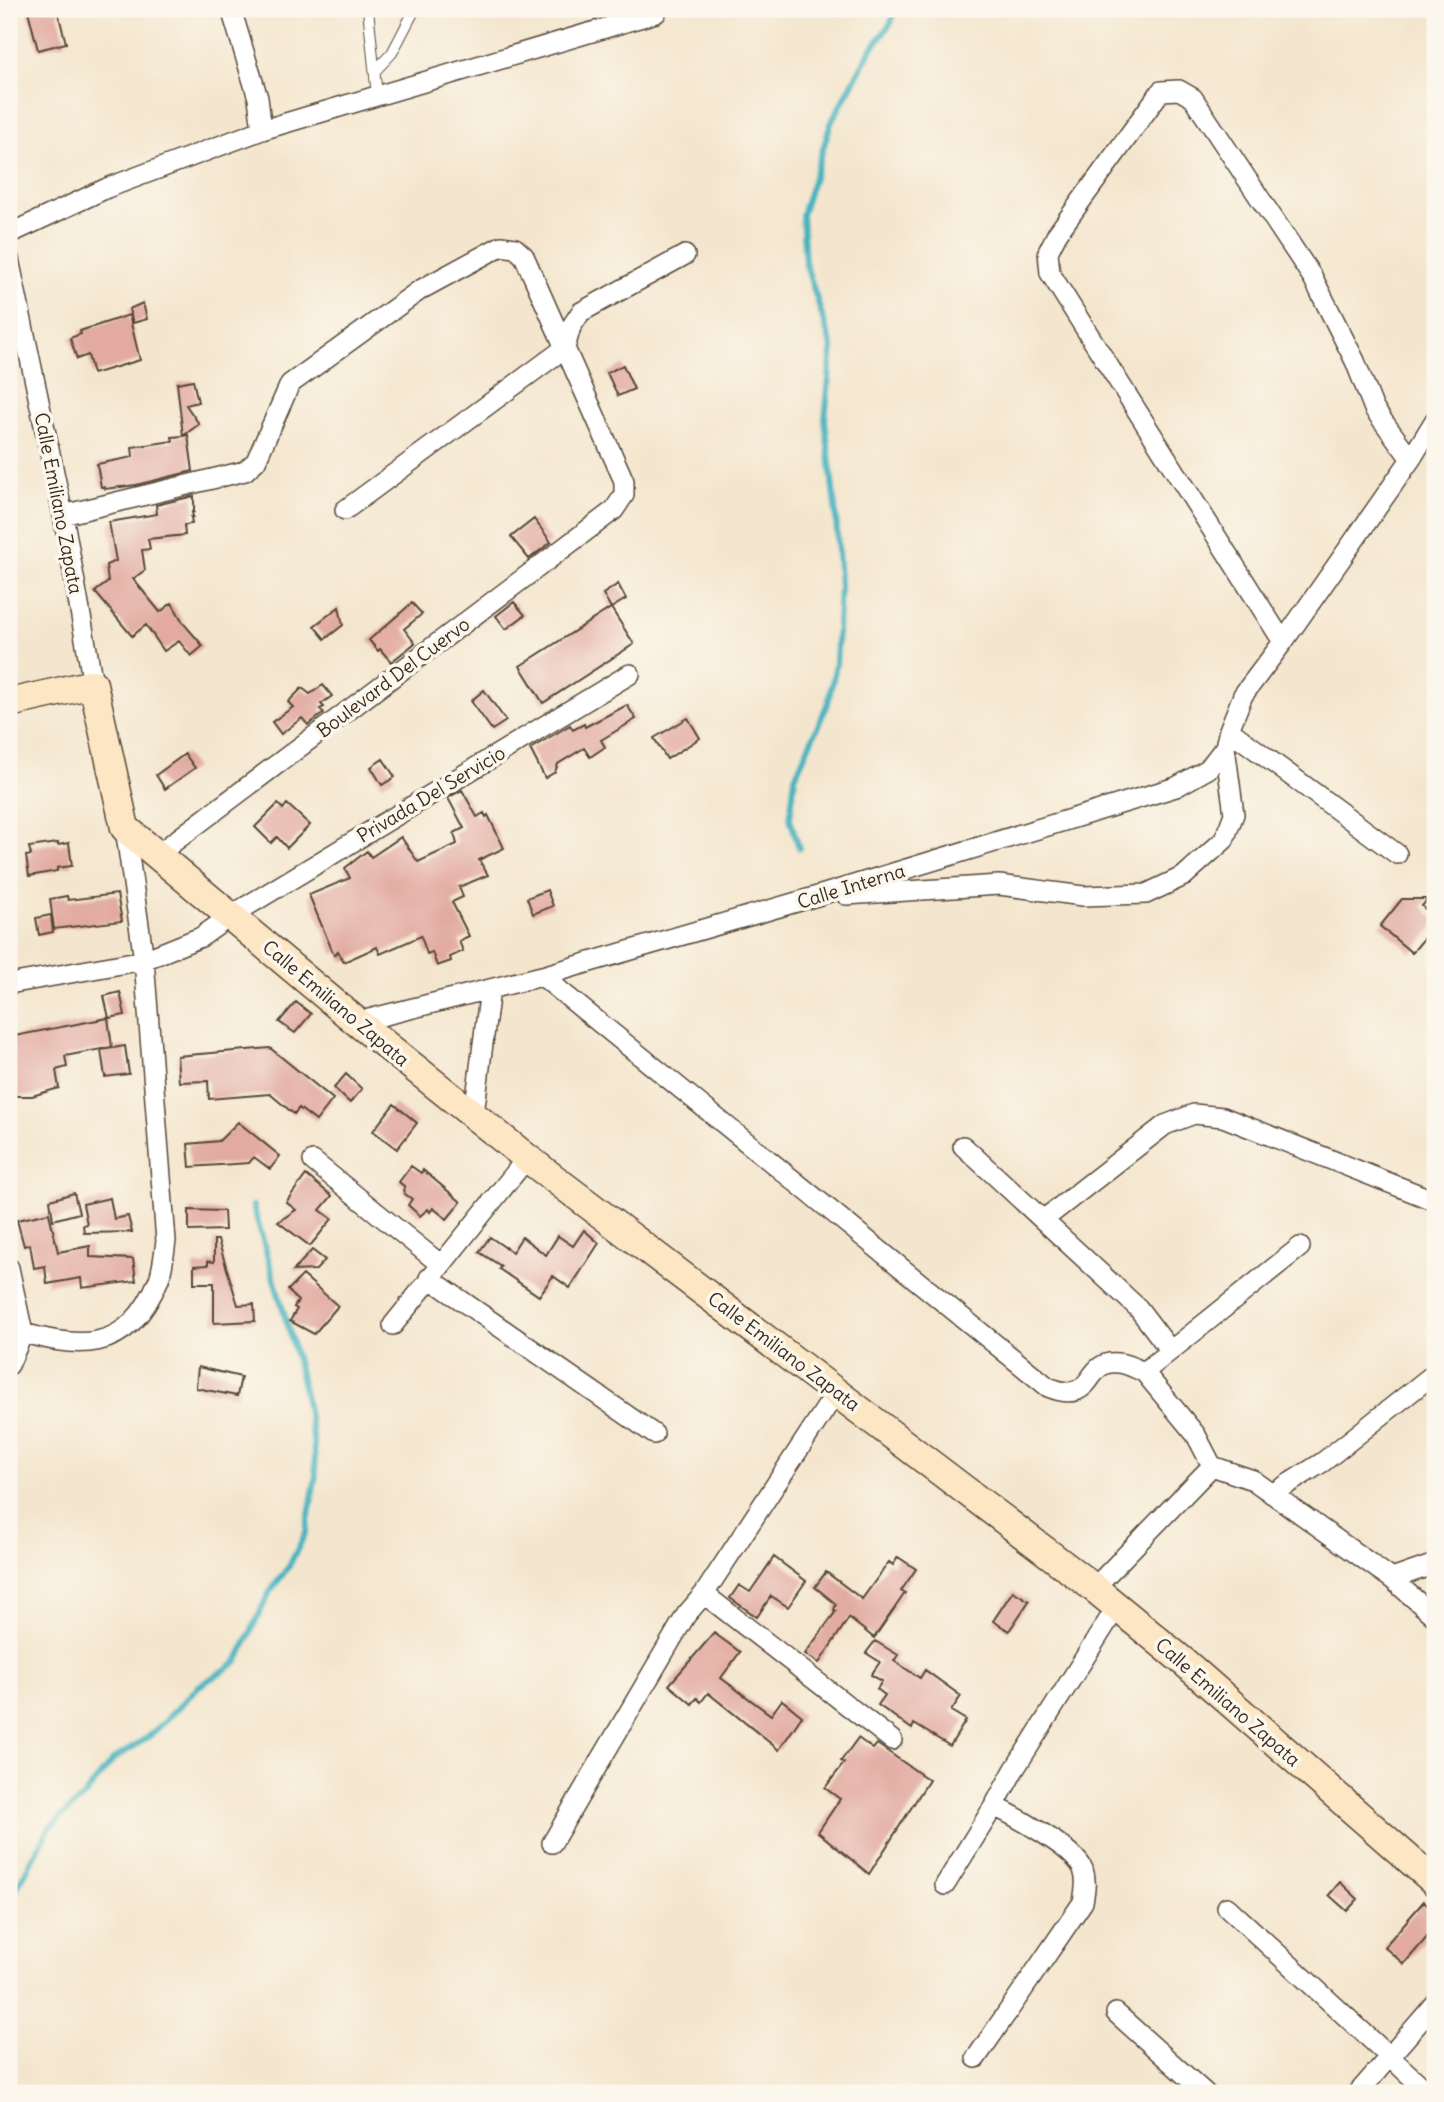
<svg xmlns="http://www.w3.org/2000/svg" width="1444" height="2102" font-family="Delius,sans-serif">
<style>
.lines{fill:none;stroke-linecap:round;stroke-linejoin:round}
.stream{stroke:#44b3bf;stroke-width:6}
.building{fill:#e2aaa0}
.lane-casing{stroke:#574638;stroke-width:12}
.street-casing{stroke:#574638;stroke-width:22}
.secondary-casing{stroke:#574638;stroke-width:31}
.lane{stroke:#fff;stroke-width:10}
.street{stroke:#fff;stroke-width:19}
.secondary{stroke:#fce6c4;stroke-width:28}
.labels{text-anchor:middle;stroke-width:7;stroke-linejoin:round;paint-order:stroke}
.street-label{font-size:19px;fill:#3b2a1e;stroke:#fbf7ec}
</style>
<rect width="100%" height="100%" fill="#fbf7ec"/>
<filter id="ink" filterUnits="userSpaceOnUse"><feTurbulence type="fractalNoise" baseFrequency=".0143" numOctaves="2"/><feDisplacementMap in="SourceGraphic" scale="14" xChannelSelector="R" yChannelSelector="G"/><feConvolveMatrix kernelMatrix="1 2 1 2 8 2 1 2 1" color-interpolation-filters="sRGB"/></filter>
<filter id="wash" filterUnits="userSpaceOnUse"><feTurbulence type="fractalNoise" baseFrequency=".00686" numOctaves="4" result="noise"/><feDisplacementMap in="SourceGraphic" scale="28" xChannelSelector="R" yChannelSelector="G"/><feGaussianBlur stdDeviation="1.57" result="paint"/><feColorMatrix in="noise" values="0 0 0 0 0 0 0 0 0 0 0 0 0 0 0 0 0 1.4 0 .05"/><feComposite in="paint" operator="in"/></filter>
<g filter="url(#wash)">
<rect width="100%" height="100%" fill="#f4e6ce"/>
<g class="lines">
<path class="stream" d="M799,848L790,818L795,777L828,703L836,664L840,587L836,515L825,420L832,347L805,262L802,215L831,123L870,51L891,23L895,9
M9,1902L50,1827L83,1797L113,1760L151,1735L199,1686L237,1662L269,1593L289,1566L306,1532L316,1475L313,1439L305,1394L290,1334L253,1206"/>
</g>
<g id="blocks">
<path class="building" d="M36,9H57L66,43L38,50L28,11Z
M143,303L147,319L133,323L129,309Z
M129,315L140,360L93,374L88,355L77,359L70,338L81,334L80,331Z
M623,365L634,389L618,396L607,373Z
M193,380L198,402L186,405L199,424L183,436L188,435L193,471L136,485L105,489L104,487H101L97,464L133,457L132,447L173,441L172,437L183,436L177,383Z
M194,496V512H192L193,517H191L192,524L184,525L185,535L148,539L150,549L142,550L145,570L133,579L160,612L172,603L184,624L203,646L191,656L179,641L164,651L146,625L132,636L95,592L108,582L106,565L116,561L109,522L157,514L156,505Z
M534,519L551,542L529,559L511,537Z
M618,584L626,599L611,608L603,594Z
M514,602L525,615L506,629L496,616Z
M412,603L422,614L404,629L415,643L391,662L380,649L378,651L369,640Z
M339,607L343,625L325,639L314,626Z
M611,608L634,644L543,703L520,666Z
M323,685L332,696L321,704L324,707L320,709L324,713L308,725L302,718L281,734L272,722L293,707L288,702L302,688L310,694Z
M484,690L506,721L492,730L471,701Z
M627,705L636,719L601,740L605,747L590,757L584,748L558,764L555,772L545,778L530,749L570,725L573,730L584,724L585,727Z
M688,718L700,738L667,759L654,738Z
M185,754L195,768L165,789L156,775Z
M383,759L395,777L382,785L371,767Z
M462,790L477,817L484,813L486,817L488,815L504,848L479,860L488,875L459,887L463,897L452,902L469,936L459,941L463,951L450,957L451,961L437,966L432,952L427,954L421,936L380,954L377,947L344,962L338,951L334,955L309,895L350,878L345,868L367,851L371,857L401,837L418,862L457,844L454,833L464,828L448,798Z
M278,804L283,809L287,804L310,825L287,848L277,837L271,843L255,827Z
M58,843V845L69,843L72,866L57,868V871L29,876L26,856L31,855L29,847Z
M547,890L553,906L533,914L527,898Z
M117,894L122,921L54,929L50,899L67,896L68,900Z
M1402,899H1428L1422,906L1435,919V925L1412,953L1380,926Z
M51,915L53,932L39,935L36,918Z
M120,992L125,1015L109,1018L104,996Z
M296,1002L311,1014L295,1033L279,1022Z
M108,1018L112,1047L65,1056L67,1067L56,1070L59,1088L32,1096H15V1093L9,1094V1037Z
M125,1046L129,1074L105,1077L101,1050Z
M270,1048L333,1099L316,1121L299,1108L294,1114L270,1094L209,1099L208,1081L179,1082L177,1056Z
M346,1074L362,1089L350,1103L334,1088Z
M394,1104L417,1123L397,1149L373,1131Z
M238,1122L280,1156L270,1169L254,1157L249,1163L190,1167L188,1144L219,1141Z
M411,1166L421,1173L423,1170L461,1202L447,1219L433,1208L430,1212L428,1209L420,1216L408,1205L412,1199L405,1194L403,1190L405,1187L399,1182Z
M306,1175L332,1196L320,1210L332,1219L310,1246L278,1222L296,1210L286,1202Z
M74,1193L79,1213L53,1220L50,1200Z
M110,1198L114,1219L128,1216L132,1232L84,1233L83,1225L87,1224L83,1204Z
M189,1210L224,1211L225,1230L189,1231Z
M49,1213L58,1252L90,1246V1257L133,1259L136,1281L82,1288L81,1278L47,1284L45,1266L34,1268L30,1244L24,1246L17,1220Z
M584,1230L599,1243L570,1288L553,1276L539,1296L499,1269L501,1266L479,1252L490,1237L512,1252L522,1237L546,1255L558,1236L573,1246Z
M214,1240H218L238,1305L254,1304L255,1321L214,1323V1283H194V1266L208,1265V1261L214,1262Z
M312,1250L325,1260L316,1270L293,1271Z
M303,1275L338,1306L314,1334L290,1321L297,1309L294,1307L298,1301L288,1290Z
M198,1367L241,1377L237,1396L196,1388Z
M774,1557L806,1581L788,1607L771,1596L757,1617L730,1598L739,1585L750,1592Z
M898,1557L916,1569L901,1591L905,1593L874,1638L849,1618L819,1663L805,1654L836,1611L834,1610L836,1604L815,1587L826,1572L862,1599L889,1562L893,1565Z
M1013,1591L1029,1601L1009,1631L993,1621Z
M714,1633L740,1652L721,1678L771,1715L782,1700L802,1716L779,1750L708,1693L701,1702L697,1698L692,1704L669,1685Z
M875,1641L898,1655L894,1661L920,1678L925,1670L961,1696L951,1711L966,1720L950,1746L914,1724L912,1729L878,1705L885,1695L877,1689L882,1681L871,1675L880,1662L866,1653Z
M858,1738L873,1749L877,1744L929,1780L869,1874L818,1832L840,1799L825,1788L844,1763L841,1761Z
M1340,1882L1358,1899L1347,1911L1329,1895Z
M1424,1901L1435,1911V1928L1404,1964L1384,1947Z"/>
</g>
</g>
<g filter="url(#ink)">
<use href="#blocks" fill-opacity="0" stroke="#574638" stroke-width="2"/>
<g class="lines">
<defs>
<path id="lane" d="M368,9L377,96
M375,71L392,53L415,9"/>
<path id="street" d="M231,9L258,98L262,130
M9,234L107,188L262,130L656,13
M9,259L63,515L93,684
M345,510L565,348L571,327L581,312L685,255
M63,515L245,471L256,461L290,384L420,290L501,246L515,248L524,256L624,481V495L614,510L158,854
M1283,642L1050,273L1048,252L1057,234L1161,91L1179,90L1193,98L1313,278L1355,361L1374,409L1411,459
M1229,730L1397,854
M846,895L999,885L1083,896L1146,894L1184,876L1224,840L1234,814L1225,747
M542,976L1048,1387C1098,1407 1082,1359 1118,1363C1126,1363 1136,1369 1144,1372L1300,1247
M9,984L144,960L201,937L232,915L630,674
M357,1022L542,976L814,897L1176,787L1208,769L1225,747L1229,730L1243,695L1283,642L1411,459L1435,420
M474,1114L490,989
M963,1146L1138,1308L1170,1350
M313,1161L440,1264
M1043,1220L1165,1125L1194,1114L1223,1117L1435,1201
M9,1268L23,1333L9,1365
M429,1278L654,1434
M393,1325L527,1158
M9,1329C78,1349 127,1357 159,1279C163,1268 164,1254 166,1241L144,960L125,828
M1144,1372L1196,1435L1212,1466L1253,1480L1392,1579L1435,1617
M1272,1494L1323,1462L1435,1373
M1392,1579L1435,1564
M1094,1588L1212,1466
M704,1594L892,1740
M552,1843L686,1615L704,1594L837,1391
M945,1885L994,1806
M1227,1907L1429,2093
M1116,2013L1205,2093
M976,2058L1083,1902C1085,1890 1087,1881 1083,1869C1074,1848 1015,1816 994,1806L1014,1770L1116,1608
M1358,2093L1435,2004"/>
<path id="secondary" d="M9,703L93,684L125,828L357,1022L527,1158L1094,1588L1184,1662L1435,1882"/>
</defs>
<use href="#lane" class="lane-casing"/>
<use href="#street" class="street-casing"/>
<use href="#secondary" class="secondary-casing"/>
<use href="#lane" class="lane"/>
<use href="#street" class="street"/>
<use href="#secondary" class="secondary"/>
</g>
</g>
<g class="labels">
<g class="street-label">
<text transform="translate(59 503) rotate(79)" y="7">Calle Emiliano Zapata</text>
<text transform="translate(393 677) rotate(-37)" y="7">Boulevard Del Cuervo</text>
<text transform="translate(431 794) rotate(-31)" y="7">Privada Del Servicio</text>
<text transform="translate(851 886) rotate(-17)" y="7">Calle Interna</text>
<text transform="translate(336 1003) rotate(40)" y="7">Calle Emiliano Zapata</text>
<text transform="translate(784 1351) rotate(37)" y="7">Calle Emiliano Zapata</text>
<text transform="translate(1228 1702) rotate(41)" y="7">Calle Emiliano Zapata</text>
</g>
</g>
<rect width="1444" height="2102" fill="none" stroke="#fbf7ec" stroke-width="35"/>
</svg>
